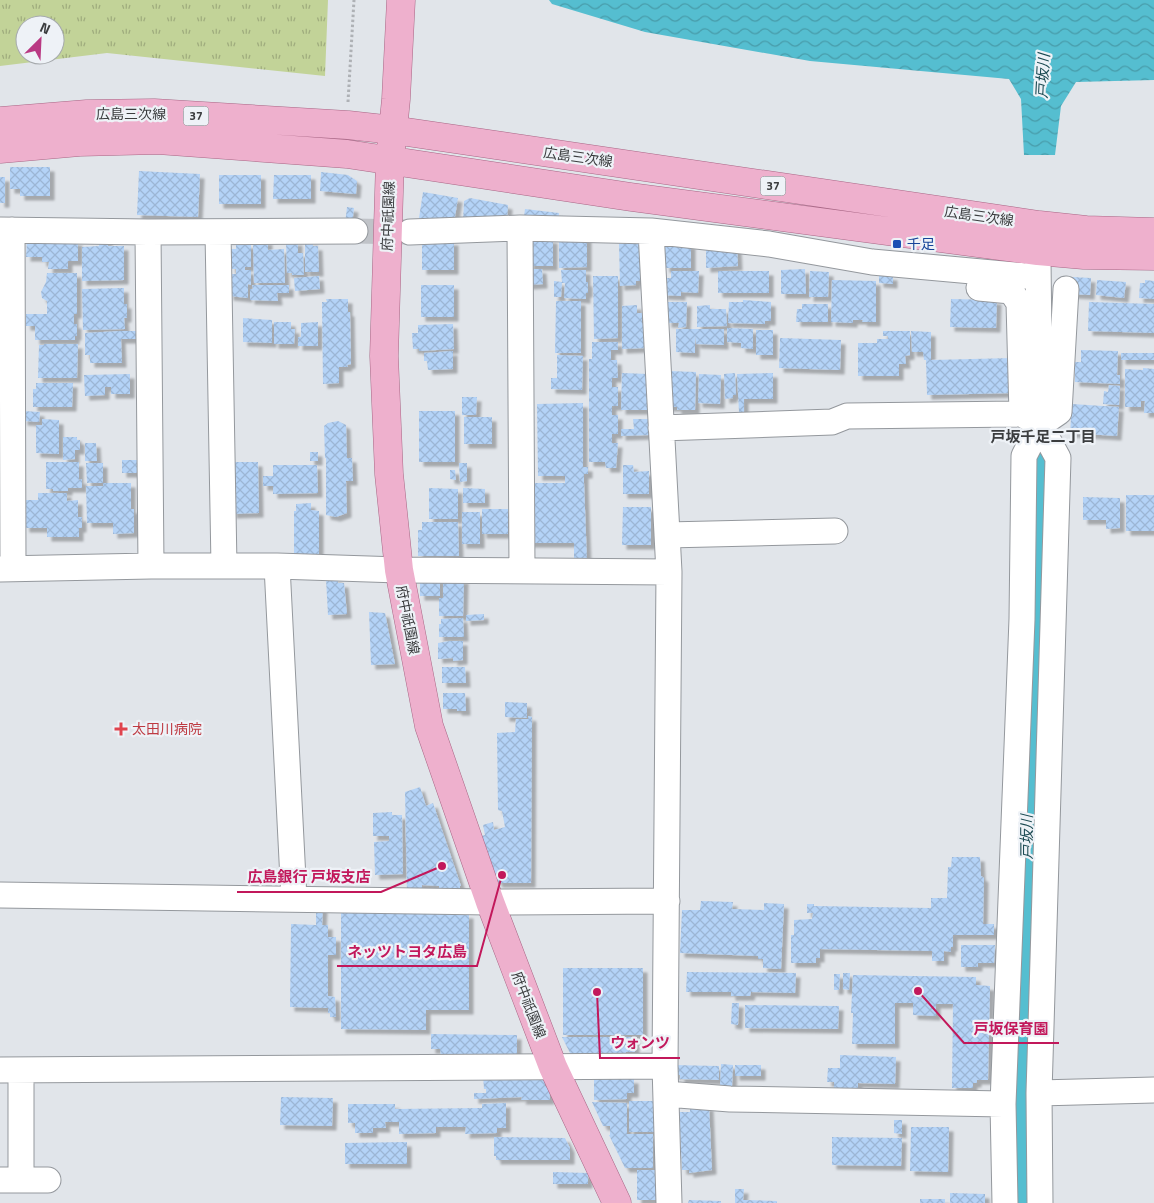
<svg xmlns="http://www.w3.org/2000/svg" width="1154" height="1203" font-family="'Titillium Web','Noto Sans JP',sans-serif">
<style>
.grass{fill:url(#grass-tufts);fill-rule:evenodd}
.water{fill:url(#water-waves)}
.lines{fill:none;stroke-linecap:round;stroke-linejoin:round}
.river{stroke:#55bed0;stroke-width:38}
.building{fill:url(#building-cross-hatch);filter:url(#shadow)}
.minor-tunnel{stroke:#c0c3c8;stroke-width:25;stroke-dasharray:25 12;stroke-linecap:butt}
.minor-casing{stroke:#94989d;stroke-width:27}
.major-casing{stroke:#a86685;stroke-width:29}
.path{stroke:#aeb1b5;stroke-width:3;stroke-dasharray:2.5 2.5;stroke-linecap:butt}
.minor{stroke:#fff;stroke-width:25}
.major{stroke:#eeb0cd;stroke-width:28}
.transit-dot{fill:#1a4fb4;stroke:#eef2f7;stroke-width:2}
.health-dot{fill:#e0444e;stroke:#eef2f7;stroke-width:2}
.labels{text-anchor:middle;stroke-width:4.5;stroke-linejoin:round;paint-order:stroke}
.shield{fill:#eef2f7;stroke:#717376;stroke-width:1}
.shield-label{font-size:12px;font-weight:bold;fill:#3b3d3f}
.street-label{font-size:14px;fill:#3b3d3f;stroke:#eef2f7}
.transit-label{font-size:14px;fill:#164399;stroke:#eef2f7;text-anchor:start}
.health-label{font-size:14px;fill:#be3a42;stroke:#eef2f7;text-anchor:start}
.water-label{font-size:15px;font-style:italic;fill:#1a4951;stroke:#eef2f7}
.neighbourhood-label{font-size:15px;font-weight:bold;fill:#3b3d3f;stroke:#eef2f7}
.leader{fill:none;stroke:#c2185b;stroke-width:2}
.callout-dot{fill:#c2185b;stroke:#eef2f7;stroke-width:2}
.callout-label{font-size:15px;text-anchor:middle;font-weight:bold;fill:#c2185b;stroke:#eef2f7;stroke-width:4.5;stroke-linejoin:round;paint-order:stroke}
</style>
<defs>
<pattern id="grass-tufts" width="24" height="20" patternUnits="userSpaceOnUse" patternTransform="scale(1.25)"><rect width="24" height="20" fill="#c2d398"/><path d="M3 7l-1-3M5 7V3M7 7l1-3M15 17l-1-3M17 17v-4M19 17l1-3" fill="none" stroke="#9fac7d"/></pattern>
<pattern id="water-waves" width="16" height="10" patternUnits="userSpaceOnUse" patternTransform="scale(1.25)"><rect width="16" height="10" fill="#55bed0"/><path d="M0 5q4-4 8 0t8 0" fill="none" stroke="#489caa"/></pattern>
<pattern id="building-cross-hatch" width="8" height="8" patternUnits="userSpaceOnUse" patternTransform="scale(1.25)"><rect width="8" height="8" fill="#b4d3f7"/><path d="M0 0l8 8M0 8l8-8" fill="none" stroke="#9cb6d5"/></pattern>
<filter id="shadow"><feDropShadow dx="4.5" dy="4.5" stdDeviation="1" flood-color="#0004"/></filter>
</defs>
<rect width="100%" height="100%" fill="#e1e5ea"/>
<path class="grass" d="M0,0H328L325,76L107,53L0,66ZM25,25H55V55H25Z"/>
<path class="water" d="M549,0H1154V80L1076,82L1061,106L1055,155H1024L1021,99L1009,79L810,61L645,32L552,4Z"/>
<g class="lines">
<path class="river" d="M1021,1203L1028,959L1026,823L1031,705L1041,600L1038,531L1039,471"/>
</g>
<path class="building" d="M10,167H50V196H20V189H10Z
M139,171L200,174L198,217L137,215Z
M321,172L348,175L357,181L356,194L320,191Z
M219,175H261V204H219Z
M274,175H311V199H273Z
M0,177H5V203H0Z
M423,192L458,198L454,223L419,218Z
M470,198L508,205L507,222L463,221L464,201Z
M347,207L354,208L352,225L345,224Z
M525,209L559,213L558,224H523Z
M587,236V267L559,268V240Z
M529,237L553,239V266H529Z
M27,240L78,241V261H68V269H48L49,262H42V257H26Z
M99,240H108V246H124V280L82,281V247L99,246Z
M268,240V250L284,249L285,283H254L253,241Z
M298,241V253H303L304,275H292V273H287L286,242Z
M313,241V246H318L319,272H305V243Z
M422,241H454V270H422Z
M665,241L691,244V268H665Z
M236,244H251V267H245V270H251V285L248,284V298L229,296V274H236V269H231L230,249H236Z
M619,244H639L647,281H636V285L620,286Z
M706,245L737,246L738,266L706,268Z
M526,269H542L543,284L527,285Z
M805,269L806,294H781V270Z
M561,270H586V282H588V293H586V299L564,298L565,283H562L561,297H554V281L562,282Z
M671,271H699L698,293L681,292V296L663,295L664,278H671Z
M718,271H769V293H718Z
M810,271L829,272L828,297H809Z
M47,273H77V314H74V324H77V336H75V340H35V326H26V314H47V301L42,298L41,292L46,282Z
M879,275L893,276V284L879,283Z
M319,276L320,289L295,291L294,278Z
M593,276H618V338L594,339Z
M1072,277L1091,278L1090,295L1071,294Z
M832,280L876,281V322H862L863,320H853V323L831,322Z
M1097,280L1126,282L1124,298L1096,295Z
M1145,280L1154,281V299L1139,298L1140,283H1145Z
M252,285H289V293H277L278,301L250,300V289H253Z
M421,285H454V317H421Z
M124,288V304H127V318H124L125,329L83,330L82,289Z
M326,299H348V312H350L351,364L347,365L348,367H339V383L323,384L322,302H327Z
M951,299L997,300L996,328L950,327Z
M743,300L771,302V321H765V324L728,323L729,302H743Z
M556,301H581V353H555Z
M668,302H687L686,327L678,328L679,323H667Z
M1089,302L1154,304V333L1088,331Z
M802,304H828V322H796L797,309H802Z
M637,305V313H642V323H645L646,348L622,349V306Z
M710,305V309H726L727,326L697,327V306Z
M243,318L272,320V343L243,342Z
M274,322H291V329H295L294,344H274Z
M318,322V346H298V337H301V323Z
M453,324L454,349L419,351V349H413L412,333H418V325Z
M727,328L753,329V349L741,348V343L727,342Z
M676,329H724V345L696,344L695,336V353L676,352Z
M756,330H773V355H756Z
M121,331H142V339H121L122,363H90V355H85V333Z
M883,331H910V355L905,356L906,364H899V376H858V343H877V339H888V336H883Z
M911,331L931,332V360L1013,358V393L927,395L926,360H924L923,352H912Z
M780,338L841,340L840,370L779,368Z
M592,342H618V350H611V360H617L618,378H612V387H618V406H612V415H618V434H612V443H618L616,468H606L605,462H589V359H592Z
M44,344H78L77,378H38L39,345H44Z
M1081,350L1118,351L1117,375H1120V384L1075,382V362H1081Z
M453,351V369L428,370L427,361H424V353Z
M1121,353H1154V360H1121Z
M557,355L583,356L582,390L551,389V378H557Z
M1143,368L1154,369V413H1144L1145,401H1141V407H1125V369L1143,370Z
M668,371L696,372L695,410H677V407H667Z
M622,373L648,374L647,410H621Z
M735,373L736,395H733V398L725,399L724,374Z
M773,373V399H744V412H739L737,374Z
M130,374V394H111V387H105V395L85,396L84,375Z
M699,374L721,375L720,404L698,403Z
M36,383H73L72,407H33V389H36Z
M1109,385L1120,386L1119,405L1103,404L1104,391L1108,392Z
M462,397H477L476,415H462Z
M583,403V467H588V474H584V483L587,561H574V543H529L532,483H565V476H538L537,404Z
M1072,404L1119,407L1117,436L1070,433Z
M23,411L40,412L39,422L23,421Z
M419,411H455V462H419Z
M464,417H492V444H464Z
M42,419L59,420V454L36,453V425H42Z
M633,419H650L649,435L621,436V429H634Z
M338,421L346,425L347,458H352L353,481H346L347,513L336,517L326,515V458H325L324,426L328,423Z
M63,437H77V440H80V450H75V459L63,460Z
M85,443H96L97,461H85Z
M310,452H318V461H310Z
M122,460H143V473H122Z
M46,462H79V480L82,479V488H68V491H53V489H46Z
M231,462H258L259,513L232,514Z
M86,463H103V483H131V509H134V533L113,534V523H87L86,486H103V483H87Z
M459,463H467V481L460,482Z
M273,465H317L318,493L273,494V486H263V476H273Z
M623,465H633L634,472L649,471V494H623Z
M450,470H455L456,480L450,479Z
M429,488L458,489V519H429Z
M463,488L485,489V503H463Z
M38,493H67V501L78,500V517H82V528H79V537H47V528H25L24,504L26,503V500H38Z
M1126,495H1154V531H1126Z
M1083,497L1120,498V528L1106,529V520H1083Z
M311,503V510L319,511V558L294,559V511H296V504Z
M623,507H651V545H622Z
M482,509H508V534H482Z
M462,512H480V544H462Z
M422,522H458L459,556H418V530H422Z
M338,578V583H344L347,614L328,615L326,579Z
M440,578V596H420V579Z
M443,578L464,579L463,616H439V598H443Z
M369,612L385,613L395,664L371,665Z
M484,614V620L466,621V615Z
M463,618L464,637H439V624H441V619Z
M450,641H463V660L453,661V658L438,659V643Z
M442,667H465L466,683H442Z
M443,693H465L466,711H457V709H443Z
M505,702L527,703V718L505,717Z
M528,716L532,717L531,883H498L481,836L485,835L483,825L493,822L494,830L505,827L502,811L498,810L497,733L515,732L516,719H528Z
M420,787L426,806L433,803L461,886H460V895H439V886L422,885V894H407L405,792Z
M392,812V815H402L403,874L375,875L374,842L389,841V836H373V813Z
M952,857H980L981,876L984,878L983,924H994V935H953V947H951V952L944,951V961H932V951L820,949V958H816V963H791V935H794V920L812,919L813,913H807V904H814V906L931,908V898H947L948,867H951Z
M701,901L733,902L732,909L764,910V903L784,904L781,969L763,968V959H758V956L680,953L682,910H700Z
M316,907H323L322,925H328V937H336V955H328V996L335,997L336,1017H330V1013H328V1008L290,1007L291,924L316,925Z
M341,913L469,914V1010H426V1030L341,1029Z
M961,945H995L994,963H978V967H961Z
M563,968H643V1035H563Z
M687,972L796,973L795,993L751,992L750,996H731V992H686Z
M843,973H850L849,990L843,989Z
M834,974H840L839,990H834Z
M853,975L976,977V985L990,986L988,1080H977V1083H973V1088H952L953,1004H936V1016L913,1015V1003H895V1044H852L853,1013H851Z
M732,1003H739L738,1025L731,1024Z
M745,1005L839,1006L838,1029L745,1028Z
M431,1034L517,1035V1062L441,1057L440,1049H431Z
M562,1037H635V1052H626V1059H573Z
M840,1055L896,1057L895,1084L858,1083V1089L834,1088V1082H827L828,1068H840Z
M721,1064L733,1065L732,1086H720Z
M674,1065L719,1066V1080L680,1079V1075H674Z
M735,1065H761V1076H735Z
M483,1075L545,1076V1086H549L550,1100H521L522,1097L474,1099V1093H486V1089H484Z
M594,1079H634V1093H627V1099L594,1100Z
M281,1097L333,1098L332,1126L280,1125Z
M629,1101H657V1132H629Z
M592,1102L627,1103V1134H653V1168H625L609,1135H610V1126H603Z
M506,1103V1128H497V1133L465,1134L466,1127H436V1133L399,1134V1122H385L386,1128H373V1133H355V1123H348V1104H395V1109L482,1108V1104Z
M709,1106L712,1170L689,1173V1170H682L679,1112H690V1107Z
M894,1120H902V1134L894,1133Z
M911,1127H949L948,1172L910,1171Z
M494,1137L565,1138L570,1148V1160H496V1156H494Z
M832,1137L902,1138L901,1166L832,1165Z
M407,1142V1164H345V1143Z
M637,1170H660V1200H637Z
M553,1172L588,1173V1184H553Z
M735,1189H744L743,1200L777,1201V1203H735Z
M950,1193L985,1194V1203H950Z
M920,1199H945V1203H920Z
M689,1200L721,1201V1203H688Z"/>
<g class="lines">
<path class="minor-tunnel" d="M355,231L408,232"/>
<defs>
<path id="minor" d="M520,228L522,570
M0,230L148,232L355,231
M12,230L13,568
M651,231L669,572L665,1066L669,1203
M148,232L151,566
M218,232L224,566
M410,232L520,228L651,231L769,244L872,262L1038,277
M1038,260L1040,425
M979,288L1011,291L1019,303L1022,414
M661,428L832,422L847,416L1022,414L1040,425L1058,458L1039,1093L1040,1203
M667,535L835,531
M277,566L294,899
M0,569L151,566H277L399,570L669,572
M0,895L490,902L667,901
M0,1070L665,1066
M1039,1093L1154,1090
M666,1094L730,1099L1003,1104
M0,1180H48
M21,1180V1070
M1005,1203L1003,1104L1022,619L1024,456L1040,425L1059,412L1066,289"/>
<path id="major" d="M401,0L396,99L390,160L384,356L389,474L399,570L429,726L490,902L553,1067L617,1203
M0,121L87,114L154,113L348,125L393,130L1039,225L1086,230L1154,232
M0,149L79,142L158,140L347,154L631,197L1038,251L1084,255L1154,256"/>
</defs>
<use href="#minor" class="minor-casing"/>
<use href="#major" class="major-casing"/>
<path class="path" d="M348,102L354,0"/>
<use href="#minor" class="minor"/>
<use href="#major" class="major"/>
</g>
<rect class="transit-dot" x="892" y="239" width="10" height="10" rx="2.5"/>
<path class="health-dot" d="M118.5 721.5h5v5h5v5h-5v5h-5v-5h-5v-5h5z"/>
<g class="labels">
<g class="shield">
<rect x="183.5" y="106.5" width="25" height="19" rx="4"/>
<rect x="760.5" y="176.5" width="25" height="19" rx="4"/>
</g>
<g class="shield-label">
<text x="196" y="120">37</text>
<text x="773" y="190">37</text>
</g>
<g class="street-label">
<text x="131" y="119">広島三次線</text>
<text transform="translate(578 157) rotate(8)" y="5">広島三次線</text>
<text transform="translate(388 216) rotate(-88)" y="5">府中祇園線</text>
<text transform="translate(979 216) rotate(8)" y="5">広島三次線</text>
<text transform="translate(408 620) rotate(79)" y="5">府中祇園線</text>
<text transform="translate(529 1005) rotate(69)" y="5">府中祇園線</text>
</g>
<g class="transit-label">
<text x="907" y="249">千足</text>
</g>
<g class="health-label">
<text x="132" y="734">太田川病院</text>
</g>
<g class="water-label">
<text transform="translate(1043 76) rotate(-87)" y="5">戸坂川</text>
<text transform="translate(1027 837) rotate(-90)" y="5">戸坂川</text>
</g>
<g class="neighbourhood-label">
<text x="1043" y="442">戸坂千足二丁目</text>
</g>
</g>
<path class="leader" d="M442 866L381 892H237M502 875L477 966H337M918 991L964 1043H1059M597 992L600 1058H680"/>
<g class="callout-dot">
<circle cx="442" cy="866" r="5"/>
<circle cx="502" cy="875" r="5"/>
<circle cx="918" cy="991" r="5"/>
<circle cx="597" cy="992" r="5"/>
</g>
<g class="callout-label">
<text x="309" y="882">広島銀行 戸坂支店</text>
<text x="407" y="957">ネッツトヨタ広島</text>
<text x="1011" y="1034">戸坂保育園</text>
<text x="640" y="1048">ウォンツ</text>
</g>
<g transform="translate(40 40) rotate(24)"><circle r="24" fill="#eef2f7" stroke="#a6aaad"/>
<path d="M0-4L9 19L0 12L-9 19Z" fill="#b93983"/>
<text y="-8" font-size="14" font-weight="bold" text-anchor="middle" fill="#3b3d3f">N</text>
</g>
</svg>
